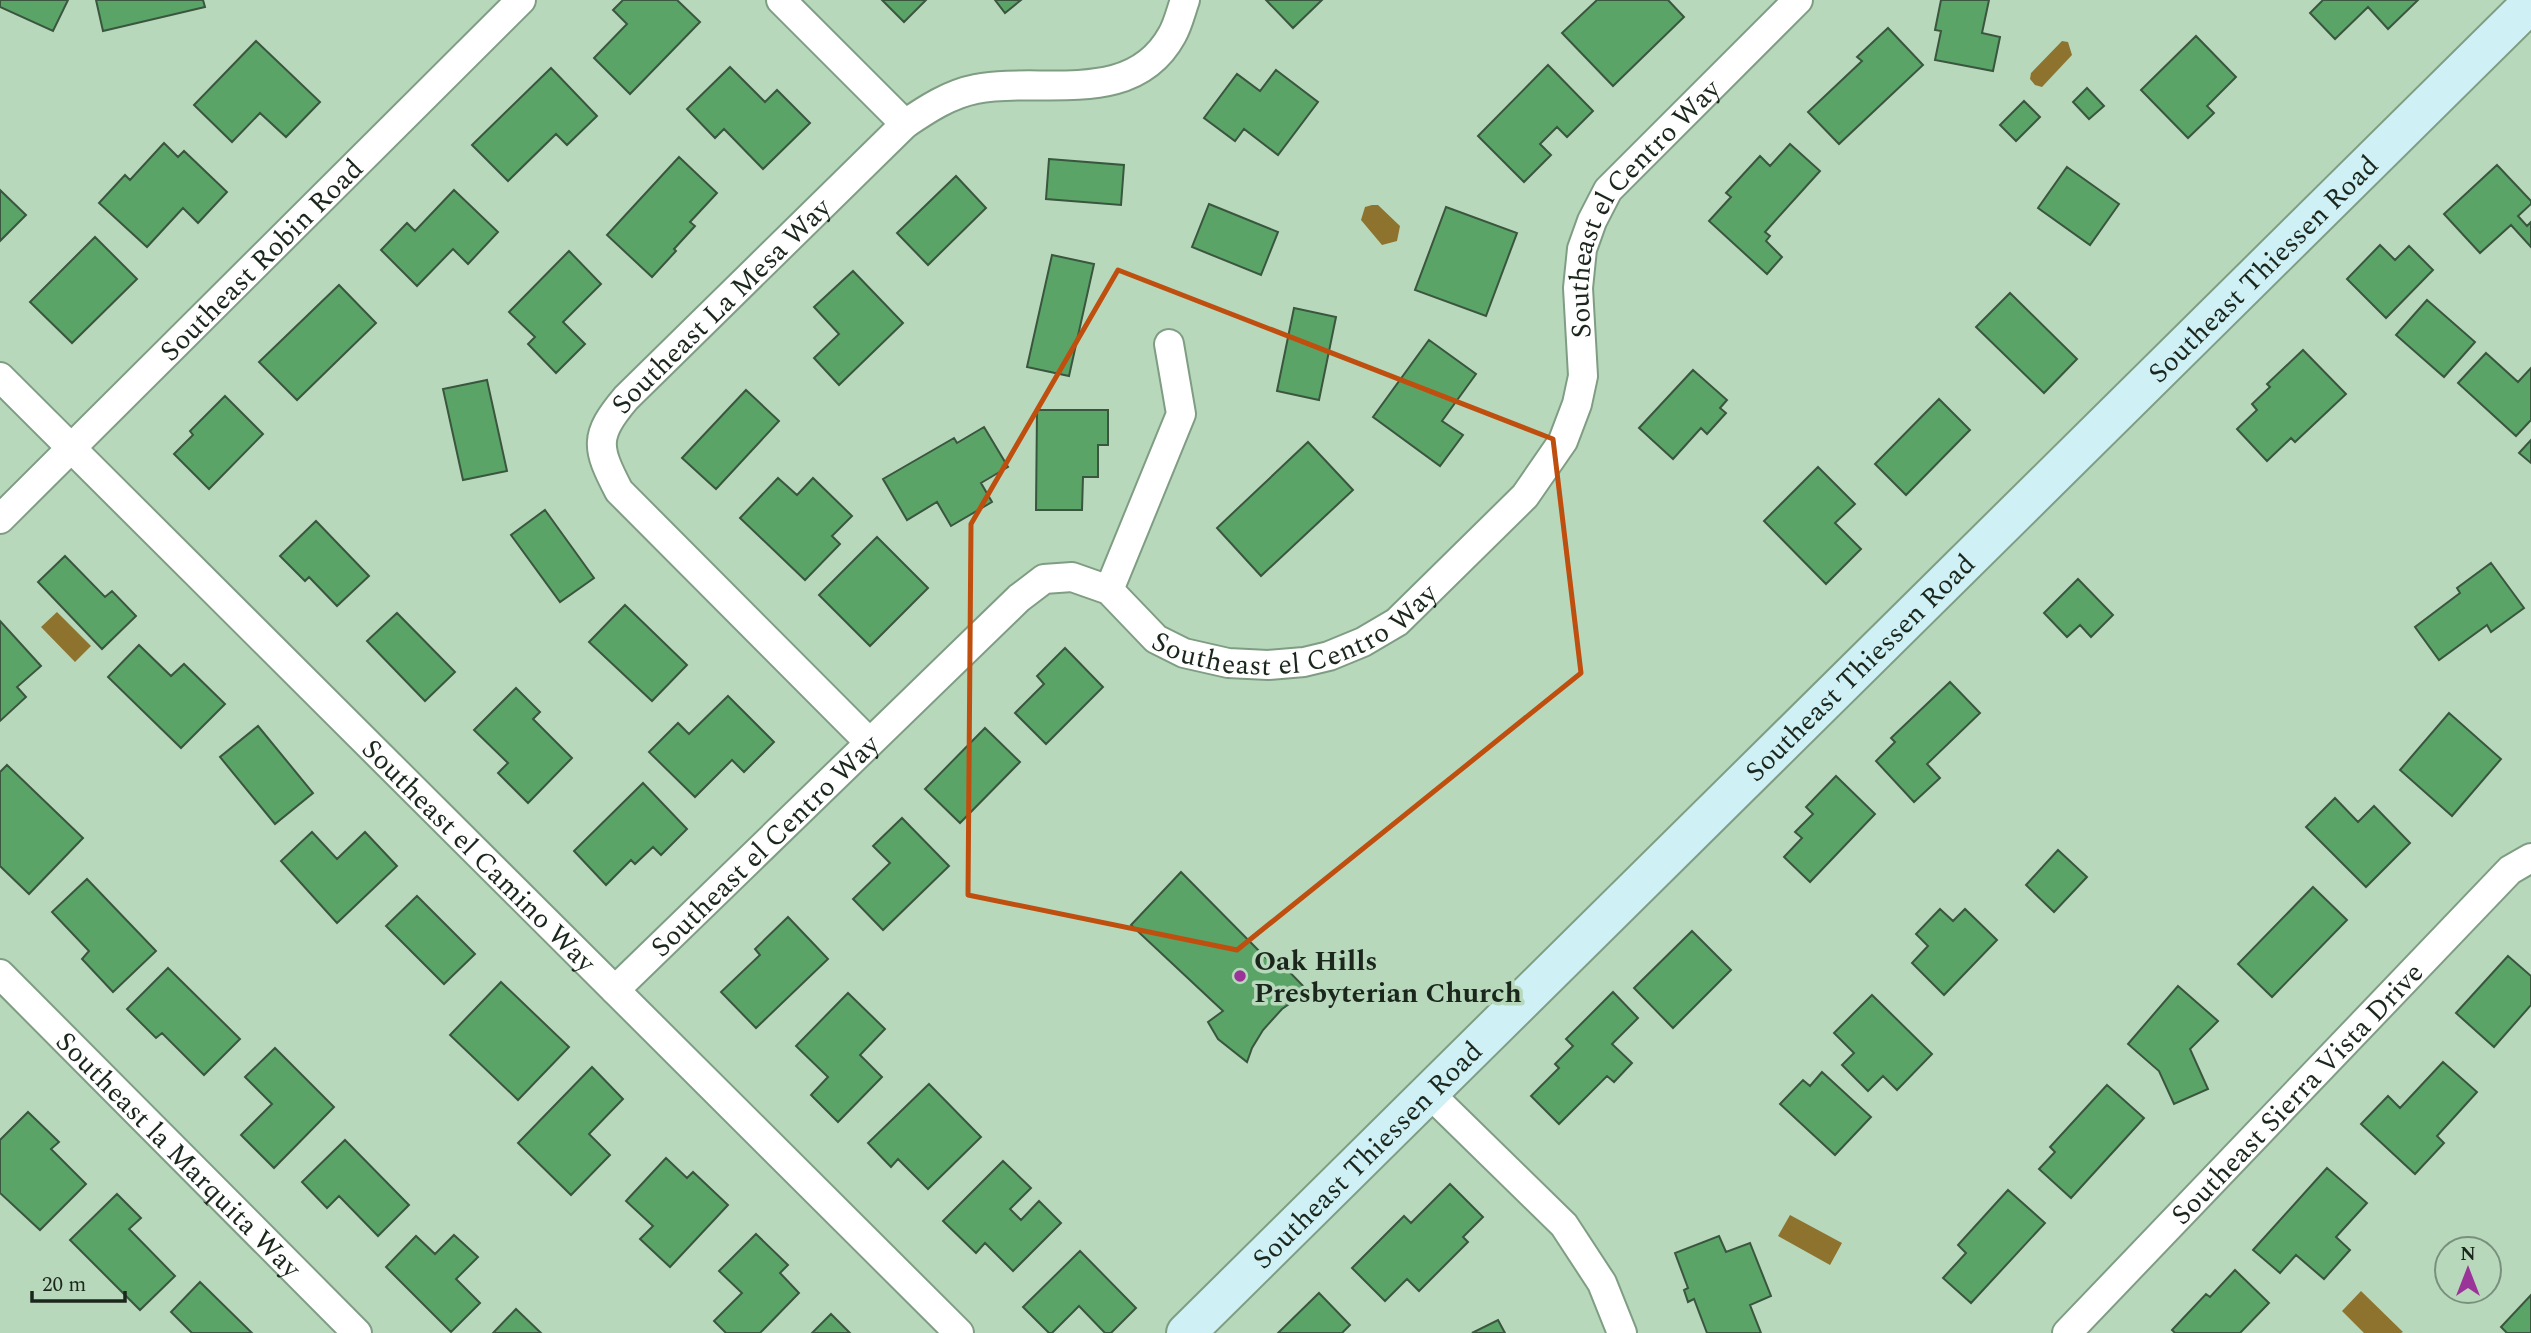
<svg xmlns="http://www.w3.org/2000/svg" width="2531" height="1333" font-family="Spectral,serif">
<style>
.water{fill:#8d732e}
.building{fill:#5aa468;stroke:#3a563e;stroke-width:2}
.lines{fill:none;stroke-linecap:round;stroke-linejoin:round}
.street-casing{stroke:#7f9d83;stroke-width:32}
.secondary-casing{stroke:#7f9d83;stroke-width:42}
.street{stroke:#fff;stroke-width:28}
.secondary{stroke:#cff1f6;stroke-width:38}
.marked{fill:none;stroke:#bf4f0f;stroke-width:5;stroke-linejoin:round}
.poi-dot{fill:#9a3498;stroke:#b8d8bc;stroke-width:2.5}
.labels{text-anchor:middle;stroke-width:7;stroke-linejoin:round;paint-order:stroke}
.street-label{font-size:28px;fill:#1b271c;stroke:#b8d8bc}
.poi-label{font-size:28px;font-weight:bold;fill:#1b271c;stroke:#b8d8bc;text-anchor:start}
</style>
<rect width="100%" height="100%" fill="#b8d8bc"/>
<path class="water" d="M2062,41L2068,42L2072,55L2042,87L2035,85L2030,79L2031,73Z
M1372,205H1378L1400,226L1397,241L1382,245L1361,220L1365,207Z
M57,612L91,646L75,662L41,627Z
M1790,1215L1842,1243L1830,1265L1778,1236Z
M2361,1291L2403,1332L2401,1333H2364L2342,1311Z"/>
<path class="building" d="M0,0H68L53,31L0,7Z
M96,0H203L205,7L103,31Z
M623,0H677L700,22L630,94L594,58L627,24L613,10Z
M882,0H926L904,22Z
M995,0H1021L1005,13Z
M1266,0H1322L1293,28Z
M1597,0H1668L1684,17L1613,86L1562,33Z
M1941,0H1989L1982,33L2000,37L1993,71L1935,60L1941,31L1935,30Z
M2323,0H2418L2388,29L2368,7L2335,39L2310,13Z
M1888,28L1923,65L1839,144L1808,112L1862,61L1857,57Z
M2196,36L2236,77L2207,106L2214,113L2188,138L2141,90Z
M256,41L320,102L286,137L260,113L232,142L194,105Z
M1548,65L1593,111L1567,137L1557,127L1540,144L1551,155L1524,182L1478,136Z
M730,67L765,102L777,90L810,123L763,169L724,129L715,138L687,109Z
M551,68L597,116L567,145L556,134L508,181L472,145Z
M1276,70L1318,102L1278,155L1244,129L1235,141L1204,118L1237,74L1260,91Z
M2087,88L2104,106L2089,119L2073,102Z
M2024,101L2040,117L2016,141L2000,125Z
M164,143L178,157L184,151L227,192L198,223L183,208L147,247L99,203L125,175L130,180Z
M1790,144L1820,171L1765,232L1770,236L1766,241L1782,257L1767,274L1709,221L1731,197L1726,193L1760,156L1770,166Z
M679,157L717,193L690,222L695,226L674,249L676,251L652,277L607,235Z
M1049,159L1124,165L1121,205L1046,199Z
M2497,165L2531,201V204L2518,216L2527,226L2531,222V247L2511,225L2480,253L2444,214Z
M2067,167L2119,204L2090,245L2038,208Z
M956,176L986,208L928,265L897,233Z
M0,190L26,215L0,241Z
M454,190L498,232L468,264L453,249L417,286L381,250L407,223L415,231Z
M1209,204L1278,232L1261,275L1192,247Z
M1446,207L1517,233L1486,316L1415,290Z
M95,237L137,279L72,343L30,302Z
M2380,245L2395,260L2409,246L2433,270L2386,318L2347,279Z
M569,251L601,284L563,322L585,344L556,373L528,344L535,337L509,312Z
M1052,255L1094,264L1069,376L1027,367Z
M853,271L903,323L839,385L814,358L839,334L814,307Z
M339,285L376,323L297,400L259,362Z
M2010,293L2077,359L2044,393L1976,327Z
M2427,300L2475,342L2444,377L2396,335Z
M1294,308L1336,317L1319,400L1277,391Z
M1429,340L1476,374L1442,421L1463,435L1440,466L1373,417Z
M2303,350L2346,394L2295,442L2291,438L2267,461L2237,429L2257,410L2252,404L2270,387L2267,384Z
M2486,353L2518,382L2531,368V420L2516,436L2458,383Z
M1693,370L1727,400L1720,408L1726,413L1707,434L1701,428L1673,459L1639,428Z
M487,380L507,471L463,480L443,389Z
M746,390L779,421L716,489L682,458Z
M225,396L263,434L209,489L174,454L193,435L190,431Z
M1939,399L1970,430L1906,495L1875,464Z
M1037,410H1108V445H1098V477H1083L1082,510H1036Z
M984,427L1008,467L981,483L992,502L951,526L937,502L907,520L883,479L954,438L957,443Z
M2531,440V463L2519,453Z
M1308,442L1353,490L1261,576L1217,528Z
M1818,467L1855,504L1835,523L1861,549L1826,584L1764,521Z
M778,478L797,495L813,478L852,516L832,536L840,544L805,580L740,518Z
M545,510L594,578L560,602L511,535Z
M316,521L369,576L337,606L309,577L305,581L280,556Z
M877,537L928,588L870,646L819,595Z
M65,556L105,597L112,591L136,616L102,649L38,582Z
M2491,563L2524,608L2491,632L2487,625L2439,660L2415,627L2460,593L2457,588Z
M2078,579L2113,615L2091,637L2080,625L2067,637L2044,613Z
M625,605L687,665L652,701L589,642Z
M397,613L455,672L425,701L367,641Z
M0,621L41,666L17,687L26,697L0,721Z
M139,645L171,676L184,664L225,704L181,748L108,677Z
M1065,648L1103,687L1046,744L1015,713L1044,684L1037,676Z
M1950,682L1980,713L1927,764L1940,778L1914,802L1876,761L1895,742L1891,738Z
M516,688L540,712L533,719L572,758L528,803L498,773L508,763L474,730Z
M728,696L774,742L744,772L732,760L695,797L649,752L678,723L689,734Z
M2449,713L2501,759L2452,816L2400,770Z
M258,726L313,793L275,824L220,757Z
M985,728L1020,762L960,823L925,789Z
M7,765L83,838L29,894L0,866V772Z
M1836,776L1875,814L1810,882L1784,857L1802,838L1795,832L1813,814L1806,807Z
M643,783L687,829L661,855L653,847L635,864L631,860L606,885L574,851Z
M2335,798L2358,822L2374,806L2410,843L2366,887L2306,827Z
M902,818L949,866L883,930L853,899L890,863L873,846Z
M312,832L337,859L365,832L397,866L337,923L281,861Z
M2058,850L2087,877L2054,912L2026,885Z
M1181,872L1270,962L1275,957L1308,991L1282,1009L1263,1030L1252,1048L1247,1062L1218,1039L1208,1022L1223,1011L1131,925Z
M87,879L156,951L113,992L82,959L89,951L52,912Z
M2313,887L2347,920L2272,997L2238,964Z
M417,896L475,954L444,984L386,926Z
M1940,909L1953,921L1965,909L1997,940L1944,995L1912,963L1928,946L1916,934Z
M788,917L828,959L756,1028L721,992L760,955L755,949Z
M1692,931L1731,970L1673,1028L1634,988Z
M2508,956L2531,976V1005L2494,1047L2456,1013Z
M168,968L240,1039L204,1075L162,1033L156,1038L127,1009Z
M501,982L569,1047L518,1100L450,1035Z
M2178,986L2218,1021L2190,1049L2208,1089L2174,1104L2159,1071L2128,1044Z
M1613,992L1638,1018L1612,1044L1632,1063L1614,1082L1607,1076L1559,1124L1531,1096L1559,1068L1555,1064L1573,1046L1566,1039Z
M848,993L885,1029L860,1055L882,1077L838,1122L811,1095L828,1077L796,1046Z
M1872,995L1932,1054L1897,1090L1883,1076L1868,1091L1842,1065L1854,1053L1834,1033Z
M275,1048L334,1107L274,1168L241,1135L272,1104L245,1077Z
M2443,1062L2477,1092L2437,1136L2444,1143L2415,1174L2361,1124L2388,1096L2400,1108Z
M592,1067L623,1099L589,1134L610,1155L571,1195L518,1143Z
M1822,1072L1871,1117L1835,1155L1780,1104L1803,1080L1810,1086Z
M929,1084L981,1137L928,1189L898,1159L891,1167L868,1143Z
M2107,1085L2144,1118L2071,1198L2039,1169L2055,1152L2050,1147Z
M28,1112L59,1142L51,1149L86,1184L40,1230L0,1193V1140Z
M345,1140L409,1205L378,1236L339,1196L327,1208L302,1182Z
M666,1158L687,1178L693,1172L728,1205L670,1267L640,1239L653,1226L626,1201Z
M1003,1161L1031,1188L1010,1209L1021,1220L1039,1201L1061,1223L1013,1271L985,1243L976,1253L943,1221Z
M2327,1168L2367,1203L2336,1237L2350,1250L2324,1279L2296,1255L2280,1273L2253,1250Z
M1450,1184L1483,1217L1463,1237L1468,1242L1419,1291L1407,1279L1385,1301L1352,1268L1404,1216L1411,1223Z
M2008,1190L2045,1223L1971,1303L1943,1278L1966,1253L1958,1245Z
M117,1194L141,1218L129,1229L175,1276L140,1310L70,1240Z
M756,1234L788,1265L780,1273L799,1293L760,1333H726L714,1321L742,1293L719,1271Z
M454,1235L478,1257L456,1279L480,1303L451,1332L386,1267L416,1236L435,1254Z
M1719,1236L1726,1252L1750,1243L1771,1296L1750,1305L1761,1333H1707L1694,1299L1688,1302L1684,1290L1688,1288L1675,1253Z
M1080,1251L1136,1308L1111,1333H1105L1079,1306L1052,1333H1049L1023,1307Z
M2235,1270L2269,1303L2240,1333H2175L2172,1330L2206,1294L2210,1297Z
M200,1282L252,1333H192L171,1312Z
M1319,1293L1350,1325L1342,1333H1278Z
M2531,1295V1333H2507L2501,1327Z
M516,1309L541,1333H493Z
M831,1314L850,1333H812Z
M1498,1320L1505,1333H1472Z"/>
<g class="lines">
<defs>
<g id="street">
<path d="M781,0L905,124"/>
<path id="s1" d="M0,377L959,1333"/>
<path id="s2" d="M0,519L521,0"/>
<path d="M1109,590L1181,414L1169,344"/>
<path id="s3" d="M869,742L619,491C596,447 594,436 626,398L905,124C927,109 950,94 976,89C1042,76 1132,108 1172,35C1178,25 1181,11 1185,0"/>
<path id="s4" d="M0,974L357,1333"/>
<path id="s5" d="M615,990L1019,598L1044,579L1072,577L1109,590L1156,639L1184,653L1228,663L1268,665L1304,662L1329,656L1363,642L1397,622L1525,496L1563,441L1577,404L1583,376L1578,288L1582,249L1592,221L1608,190L1798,0"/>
<path d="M1428,1092L1564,1225L1602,1283L1622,1333"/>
<path id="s6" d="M2067,1333L2510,870L2531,858"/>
</g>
<g id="secondary">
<path id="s7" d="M1186,1333L2531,3"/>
</g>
</defs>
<use href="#street" class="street-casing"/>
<use href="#secondary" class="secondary-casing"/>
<use href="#street" class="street"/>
<use href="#secondary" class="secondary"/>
</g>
<path class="marked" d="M1118,270L1553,439L1581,673L1237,950L968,895L971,524Z"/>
<circle class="poi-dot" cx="1240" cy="976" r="7"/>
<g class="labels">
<g class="street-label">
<text dy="10" stroke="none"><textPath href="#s5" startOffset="1489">Southeast el Centro Way</textPath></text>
<text dy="10" stroke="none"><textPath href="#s2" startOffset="368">Southeast Robin Road</textPath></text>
<text dy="10" stroke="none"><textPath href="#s7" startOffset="1514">Southeast Thiessen Road</textPath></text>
<text dy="10" stroke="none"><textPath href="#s3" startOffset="590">Southeast La Mesa Way</textPath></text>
<text dy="10" stroke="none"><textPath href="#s5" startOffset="880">Southeast el Centro Way</textPath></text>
<text dy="10" stroke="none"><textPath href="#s7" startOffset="947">Southeast Thiessen Road</textPath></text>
<text dy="10" stroke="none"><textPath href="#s5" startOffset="208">Southeast el Centro Way</textPath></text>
<text dy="10" stroke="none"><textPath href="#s1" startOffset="677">Southeast el Camino Way</textPath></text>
<text dy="10" stroke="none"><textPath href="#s6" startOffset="332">Southeast Sierra Vista Drive</textPath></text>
<text dy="10" stroke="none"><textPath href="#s4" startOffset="254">Southeast la Marquita Way</textPath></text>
<text dy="10" stroke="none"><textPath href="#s7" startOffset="254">Southeast Thiessen Road</textPath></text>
</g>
<g class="poi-label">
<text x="1254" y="970">Oak Hills<tspan x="1254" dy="32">Presbyterian Church</tspan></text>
</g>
</g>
<g transform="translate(2468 1270)"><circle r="33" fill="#b8d8bc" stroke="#79917c" stroke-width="2"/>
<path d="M0-5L12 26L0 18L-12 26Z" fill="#9a3498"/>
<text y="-10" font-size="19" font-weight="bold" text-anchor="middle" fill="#1b271c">N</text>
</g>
<path d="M32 1291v10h93v-10" fill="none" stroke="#1b271c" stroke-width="3.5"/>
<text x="42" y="1291" font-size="21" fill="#1b271c" stroke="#b8d8bc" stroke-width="5" paint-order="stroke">20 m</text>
</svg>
